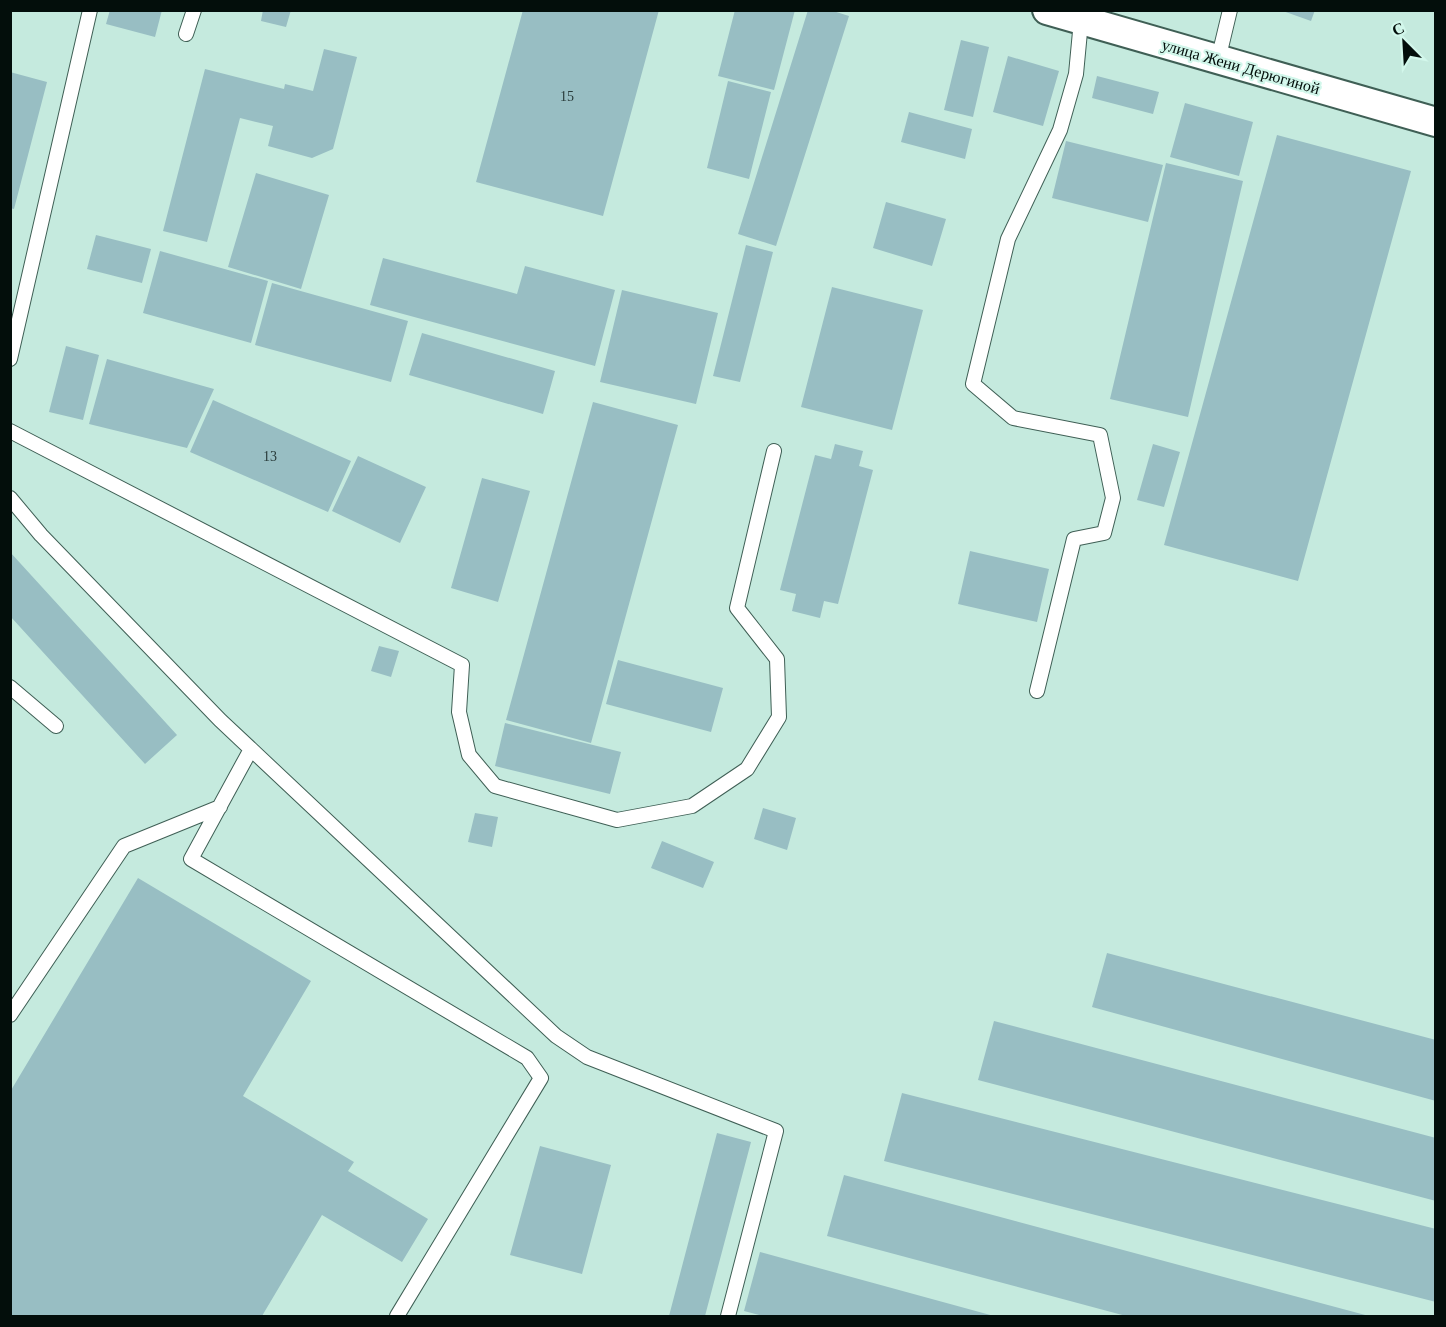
<svg xmlns="http://www.w3.org/2000/svg" width="1446" height="1327" font-family="'Times New Roman',serif">
<style>
.building{fill:#98bec3}
.lines{fill:none;stroke-linecap:round;stroke-linejoin:round}
.service-casing{stroke:#3f5f55;stroke-width:16}
.minor-casing{stroke:#3f5f55;stroke-width:32}
.service{stroke:#fff;stroke-width:14}
.minor{stroke:#fff;stroke-width:28}
.labels{text-anchor:middle;stroke-width:4.5;stroke-linejoin:round;paint-order:stroke}
.number-label{font-size:14px;fill:#283a39}
.street-label{font-size:16px;fill:#030e0b;stroke:#d2f7eb}
</style>
<rect width="100%" height="100%" fill="#c5eade"/>
<path class="building" d="M110,10H162L155,37L106,24Z
M263,10H291L286,27L261,21Z
M523,10H659L603,216L476,182Z
M735,10H795L774,90L718,76Z
M808,10H830L849,16L776,246L738,234Z
M1280,10H1315L1311,21Z
M961,40L989,47L973,117L944,110Z
M324,49L357,57L333,149L312,158L268,146L273,126L240,118L207,242L163,231L205,69L284,89L285,84L313,91Z
M1008,56L1059,71L1043,126L993,112Z
M10,72L47,82L14,209L10,208Z
M1097,76L1159,92L1153,114L1092,98Z
M728,81L771,92L749,179L707,168Z
M1185,103L1253,122L1239,176L1170,157Z
M909,112L972,129L965,159L901,142Z
M1277,135L1411,171L1298,581L1164,545Z
M1066,141L1163,165L1148,222L1052,198Z
M1166,163L1243,181L1188,417L1110,399Z
M256,173L329,195L301,289L228,267Z
M886,202L946,219L932,266L873,248Z
M96,235L151,249L142,283L87,269Z
M746,245L773,252L740,382L713,376Z
M160,251L268,281L251,343L143,313Z
M383,258L517,294L525,266L615,290L595,366L370,305Z
M272,283L408,321L391,382L255,345Z
M832,287L923,310L892,430L801,407Z
M622,290L718,313L696,404L600,382Z
M422,333L555,371L543,414L409,375Z
M66,346L99,355L83,420L49,412Z
M107,359L214,389L187,448L89,424Z
M213,400L351,461L328,512L190,452Z
M593,402L678,425L591,743L506,720Z
M835,444L863,451L859,466L873,470L838,604L824,601L820,618L792,611L796,594L780,590L815,455L831,459Z
M1153,444L1180,452L1164,507L1137,500Z
M358,456L426,487L400,543L332,511Z
M482,478L530,491L498,602L451,588Z
M970,551L1049,569L1037,622L958,604Z
M10,552L177,735L145,764L10,616Z
M379,646L399,651L391,677L371,671Z
M618,660L723,688L711,732L606,704Z
M505,723L621,752L610,794L495,766Z
M763,808L796,818L787,850L754,839Z
M475,813L498,817L492,847L468,842Z
M662,841L714,862L703,888L651,868Z
M138,878L311,981L243,1096L354,1162L348,1171L428,1219L402,1262L322,1215L262,1316H10V1092Z
M1107,953L1436,1040V1101L1092,1007Z
M994,1021L1436,1138V1201L978,1080Z
M902,1093L1436,1229V1302L884,1161Z
M717,1133L751,1142L705,1316H669Z
M540,1146L611,1165L582,1274L510,1255Z
M844,1175L1369,1316H1126L827,1236Z
M760,1252L994,1316H763L744,1311Z"/>
<g class="lines">
<defs>
<path id="service" d="M186,34L194,10
M1218,60L1230,10
M10,359L90,10
M10,431L462,665L459,712L469,755L495,786L617,820L692,806L747,769L779,717L777,659L737,608L774,451
M10,498L41,535L220,720L556,1036L587,1057L776,1131L728,1316
M10,687L56,726
M1037,691L1074,539L1104,533L1113,498L1100,435L1013,418L973,384L1008,239L1060,130L1076,74L1081,21
M251,749L191,859L527,1058L541,1078L397,1316
M10,1015L124,846L220,807"/>
<path id="minor" d="M1047,10L1436,122"/>
</defs>
<use href="#service" class="service-casing"/>
<use href="#minor" class="minor-casing"/>
<use href="#service" class="service"/>
<use href="#minor" class="minor"/>
</g>
<g class="labels">
<g class="number-label">
<text x="567" y="101">15</text>
<text x="270" y="461">13</text>
</g>
<g class="street-label">
<text transform="translate(1241 66) rotate(16)" y="6">улица Жени Дерюгиной</text>
</g>
</g>
<rect width="1446" height="1327" fill="none" stroke="#030e0b" stroke-width="24"/>
<g transform="translate(1404 42) rotate(336)" stroke="#d2f7eb" stroke-width="4.5" paint-order="stroke">
<path d="M0-4.5L10 22L0 15L-10 22Z" fill="#030e0b"/>
<text y="-9" font-size="16" font-weight="bold" text-anchor="middle" fill="#030e0b">С</text>
</g>
</svg>
